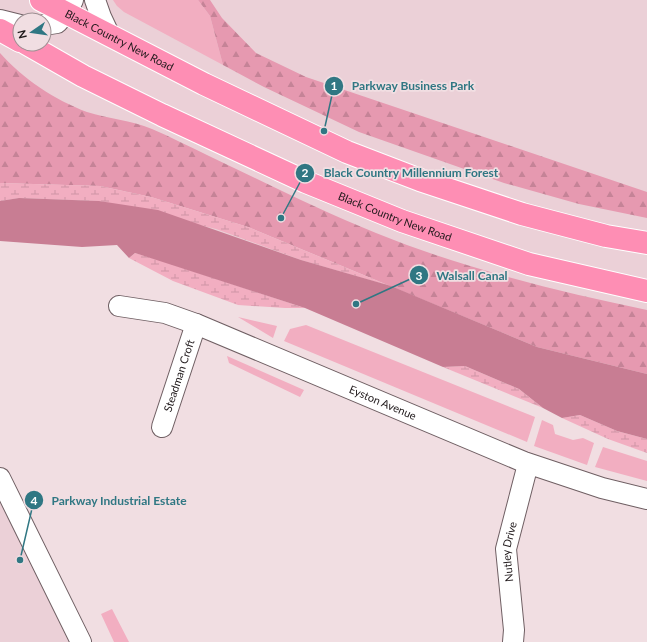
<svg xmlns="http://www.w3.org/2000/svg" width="647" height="642" font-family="Lato,sans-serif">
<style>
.built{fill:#ebd0d7;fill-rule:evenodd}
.grass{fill:#f2aec1}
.forest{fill:url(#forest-firs)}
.wetland{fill:url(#wetland-marsh)}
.water{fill:#c87d93}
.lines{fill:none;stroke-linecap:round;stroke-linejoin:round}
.minor-casing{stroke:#6f5f63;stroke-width:22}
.trunk-casing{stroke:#fff;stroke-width:24}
.minor{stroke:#fff;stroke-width:20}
.trunk{stroke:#fe8eb4;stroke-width:22}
.labels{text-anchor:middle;stroke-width:3.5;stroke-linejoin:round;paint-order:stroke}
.street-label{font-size:11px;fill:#1f181a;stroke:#f1dee2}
.leader{fill:none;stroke:#307783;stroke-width:1.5}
.callout-dot{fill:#307783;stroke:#f1dee2;stroke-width:1.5}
.mark-label{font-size:12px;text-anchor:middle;font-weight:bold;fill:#fff}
.callout-label{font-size:12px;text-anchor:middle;font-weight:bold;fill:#307783;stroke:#f1dee2;stroke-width:3.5;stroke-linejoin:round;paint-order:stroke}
</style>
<defs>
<pattern id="forest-firs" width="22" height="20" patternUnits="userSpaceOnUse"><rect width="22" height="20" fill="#e699b0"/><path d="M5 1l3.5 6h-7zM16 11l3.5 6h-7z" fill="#c58397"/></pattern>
<pattern id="wetland-marsh" width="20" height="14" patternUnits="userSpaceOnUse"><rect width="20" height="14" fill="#f2aec1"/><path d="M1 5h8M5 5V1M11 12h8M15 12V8" fill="none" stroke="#cf95a5"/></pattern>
</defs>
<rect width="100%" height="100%" fill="#f1dee2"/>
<path class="built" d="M0,0H647V418L186,247L0,219ZM20,20H44V44H20Z
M0,478L81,642H0Z"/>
<path class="grass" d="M113,0H198L210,16L223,65L124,12L117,6Z
M238,317L277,326L273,338Z
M306,325L535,417L527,442L284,341L290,329Z
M227,356L304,390L300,397L229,363Z
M542,420L553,425L555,434L573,440L583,438L594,443L587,465L534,446Z
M603,447L647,461V481L595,467Z
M112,609L129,642H114L101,614Z"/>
<path class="forest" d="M198,0H210L222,18L256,53L306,77L647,192V218L579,204L504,183L359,132L264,87L223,65L210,16Z
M0,53C23,79 55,100 87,112C108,119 131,120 152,129C171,137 190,147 209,156C264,182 319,210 376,233C462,268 556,291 647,310V374L537,347L248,227L151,197L100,186L0,183Z"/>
<path class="wetland" d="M0,183L100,186L151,197L248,227L390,286L301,260L216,229L99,201L19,198L0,201Z
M135,253L159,260L305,308H285L238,305L173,281L129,258Z
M465,366L519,389L543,408L443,367Z
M580,415L617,431L647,439V453L608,439L562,418Z"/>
<path class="water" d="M19,198L99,201L158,210L301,260L391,286L537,347L647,374V439L617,431L580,415L562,418L543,408L519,389L465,366L443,367L305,308L135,253L129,258L117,245L82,247L0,241V201Z"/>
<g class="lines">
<defs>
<g id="minor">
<path d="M95,0L101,17L109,34"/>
<path d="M0,20L20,25"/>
<path d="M44,25L57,23L67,12L73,0"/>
<path id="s1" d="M119,306L165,313L196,324L524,462L602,488L647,499"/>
<path id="s2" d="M162,427L196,324"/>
<path d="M0,478L81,642"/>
<path id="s3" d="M513,642L514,630L506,549L528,464"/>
</g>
<g id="trunk">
<path id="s4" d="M41,0L204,84L347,152L420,180L522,214L606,236L647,243"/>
<path d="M0,30L20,41"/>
<path id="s5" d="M27,44L83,76L162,115L306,182L402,221L529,264L647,291"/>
</g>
</defs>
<use href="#minor" class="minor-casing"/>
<use href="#trunk" class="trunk-casing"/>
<use href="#minor" class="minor"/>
<use href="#trunk" class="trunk"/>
</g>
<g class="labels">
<g class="street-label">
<text dy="4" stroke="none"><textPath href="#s4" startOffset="88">Black Country New Road</textPath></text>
<text dy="4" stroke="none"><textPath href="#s5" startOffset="407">Black Country New Road</textPath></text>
<text dy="4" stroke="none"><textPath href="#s2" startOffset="54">Steadman Croft</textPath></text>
<text dy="4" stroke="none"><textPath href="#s1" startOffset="282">Eyston Avenue</textPath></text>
<text dy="4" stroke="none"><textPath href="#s3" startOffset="91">Nutley Drive</textPath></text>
</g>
</g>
<path class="leader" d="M324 131L334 86M281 218L305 173M356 304L419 275M20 560L34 500"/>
<g class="callout-dot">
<circle cx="324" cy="131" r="4"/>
<circle cx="281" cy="218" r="4"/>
<circle cx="356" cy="304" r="4"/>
<circle cx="20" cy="560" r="4"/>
<circle cx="334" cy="86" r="10"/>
<circle cx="305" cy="173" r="10"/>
<circle cx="419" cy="275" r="10"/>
<circle cx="34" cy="500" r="10"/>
</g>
<g class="mark-label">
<text x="334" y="90">1</text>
<text x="305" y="177">2</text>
<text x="419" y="280">3</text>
<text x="34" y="505">4</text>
</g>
<g class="callout-label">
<text x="413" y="90">Parkway Business Park</text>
<text x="411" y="177">Black Country Millennium Forest</text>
<text x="472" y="280">Walsall Canal</text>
<text x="119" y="505">Parkway Industrial Estate</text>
</g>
<g transform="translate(32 32) rotate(257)"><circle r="19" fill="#f1dee2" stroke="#9d8f92"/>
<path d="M0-3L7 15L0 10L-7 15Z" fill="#307783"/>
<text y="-6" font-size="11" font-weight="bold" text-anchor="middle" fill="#1f181a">N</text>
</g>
</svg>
